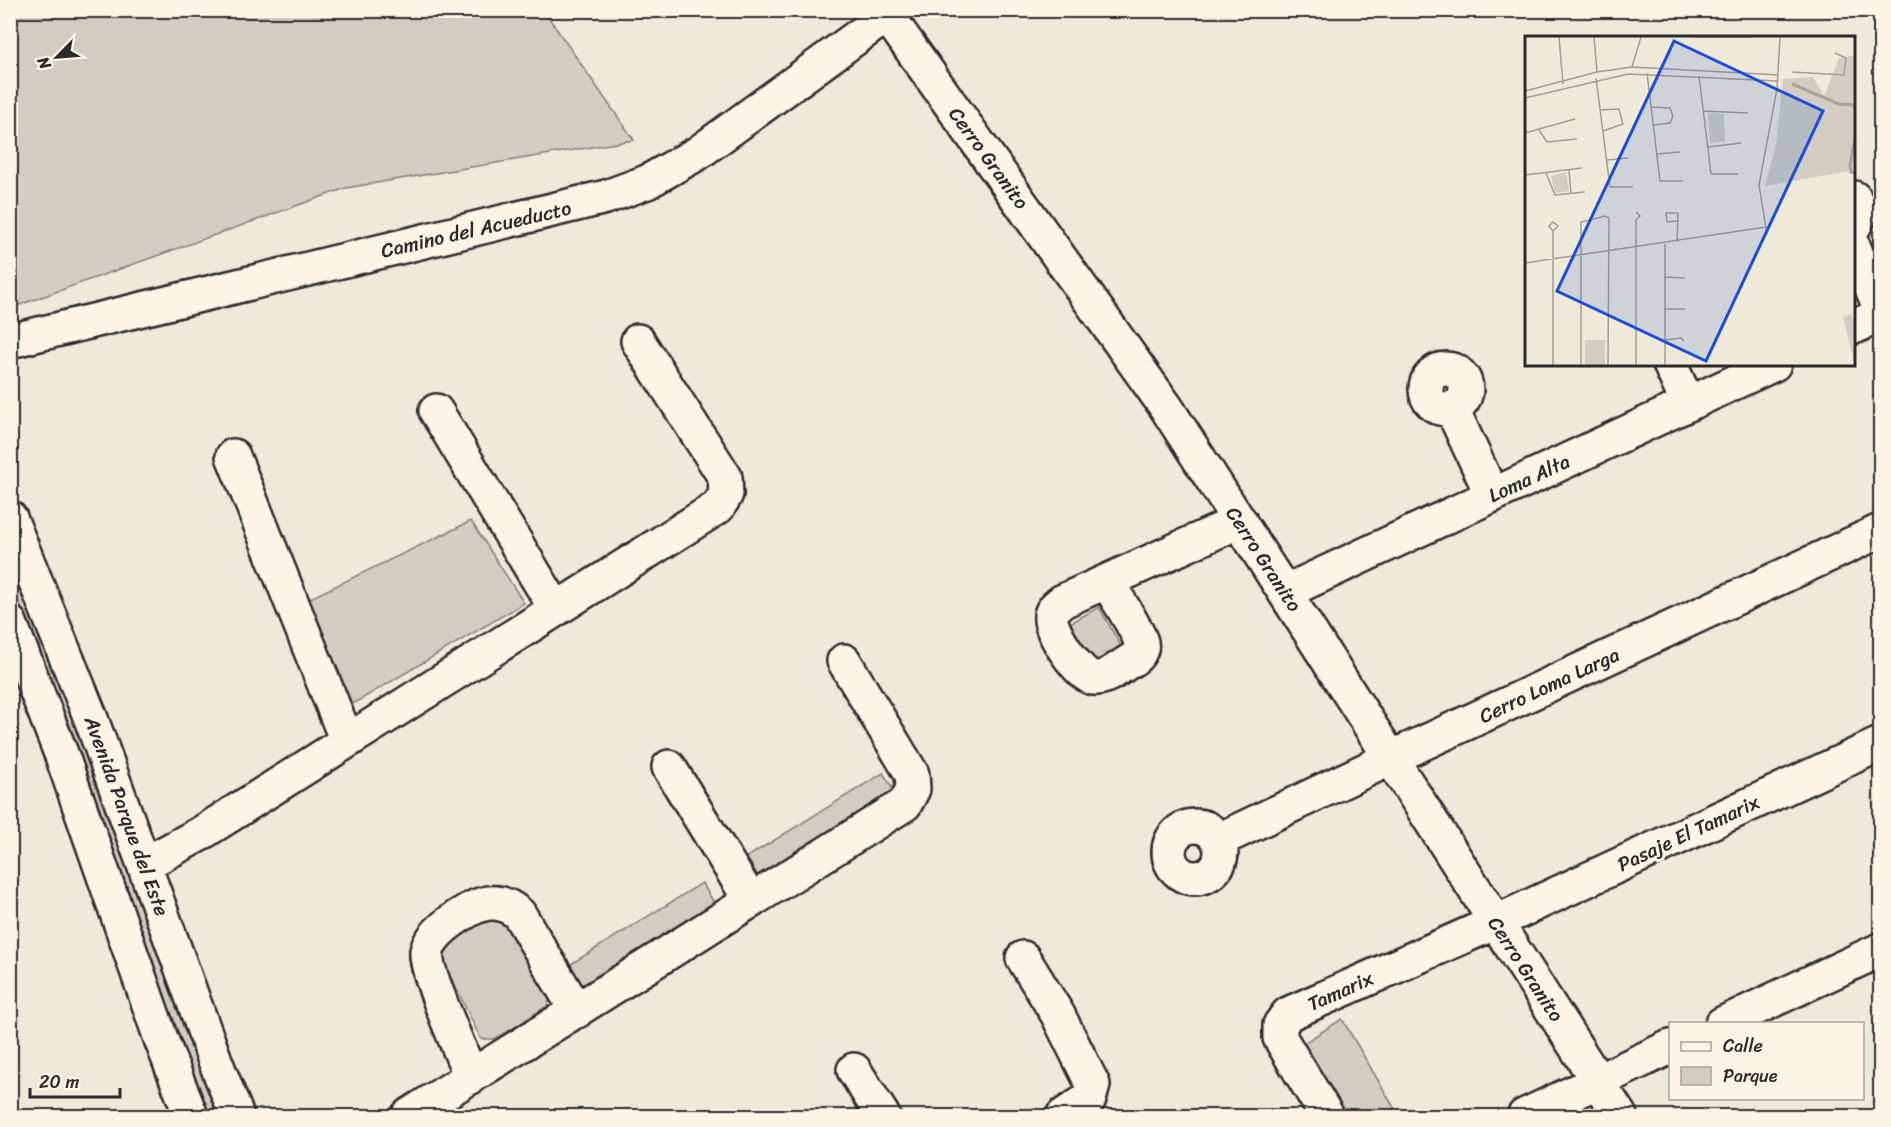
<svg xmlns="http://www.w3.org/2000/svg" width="1891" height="1127" font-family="Sriracha,sans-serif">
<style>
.green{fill:#d2cdc0;stroke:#7e7c76;stroke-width:1.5}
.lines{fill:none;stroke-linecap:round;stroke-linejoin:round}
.minor-casing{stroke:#2b2b2b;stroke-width:38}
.minor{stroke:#fcf5e5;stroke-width:33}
.labels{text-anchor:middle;stroke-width:6;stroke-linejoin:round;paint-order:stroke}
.street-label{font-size:20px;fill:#2b2b2b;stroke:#fcf5e5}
.inset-river{fill:none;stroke:#a6a399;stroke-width:3}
.inset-road{fill:none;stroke:#a19d94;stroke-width:1.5}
.view{fill:#1d4ed8;fill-opacity:0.15;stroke:#1d4ed8;stroke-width:3}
.inset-edge{fill:none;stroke:#2b2b2b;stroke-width:3}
</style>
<rect width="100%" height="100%" fill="#efe9da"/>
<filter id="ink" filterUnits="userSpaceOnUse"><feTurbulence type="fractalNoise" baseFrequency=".0167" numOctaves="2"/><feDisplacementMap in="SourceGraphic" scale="12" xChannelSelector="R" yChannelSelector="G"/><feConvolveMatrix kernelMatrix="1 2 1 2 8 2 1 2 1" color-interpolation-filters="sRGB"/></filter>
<g filter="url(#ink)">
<path class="green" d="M11,10L544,11L634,140L346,188L11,308Z
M471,521L524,603L348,707L304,601Z
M10,546L101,778L155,945L199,1067L221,1116H209L190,1073L51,676L11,584Z
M1099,607L1123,650L1091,668L1067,625Z
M883,773L896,794L762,883L747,857Z
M702,883L718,909L581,993L566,967Z
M504,912L551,994L548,1005L512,1029L494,1039H481L443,961L444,947L449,933Z
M1342,1019L1399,1116H1346L1302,1044Z"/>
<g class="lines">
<defs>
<path id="minor" d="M887,15L1166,407L1620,1116
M1854,198C1860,208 1861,216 1854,226
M1854,248L1880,307
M1854,327L1880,315
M10,341L606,197L647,182L698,153L894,10
M1670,364L1688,404
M1426 389a20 20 0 1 1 40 0a20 20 0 1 1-40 0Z
M1452,409L1492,495
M436,411L556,609
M233,456L347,741
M10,518L90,716L216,1063L237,1116
M1107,581C1115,596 1137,628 1141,642C1143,651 1137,657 1130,661C1120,667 1105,680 1093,678C1079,675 1051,633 1051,619C1050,611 1056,606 1063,601L1240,521
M1285,592L1774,364
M10,623L62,756L161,1039L191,1116
M669,767L751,901
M1169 852a26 26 0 1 1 52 0a26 26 0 1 1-52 0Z
M1219,840L1391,758L1880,531
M145,864L200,834L718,507L726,494L725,477L638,341
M1023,958L1058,1015L1093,1085L1089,1099L1063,1116
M1722,1024L1880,950
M854,1070L883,1116
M471,1077C463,1056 423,968 427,951C431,934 453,919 469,910C487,900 503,900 519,914L577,1011
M408,1116L905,804L913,789L912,774L844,661
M1327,1116L1280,1038V1025L1288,1014L1496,922L1880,744
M1524,1116L1670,1047"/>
</defs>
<use href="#minor" class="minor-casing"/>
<use href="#minor" class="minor"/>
</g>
</g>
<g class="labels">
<g class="street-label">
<text transform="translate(989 158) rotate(54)" y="7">Cerro Granito</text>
<text transform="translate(476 229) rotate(-13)" y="7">Camino del Acueducto</text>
<text transform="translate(1529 478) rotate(-25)" y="7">Loma Alta</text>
<text transform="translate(1264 559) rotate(57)" y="7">Cerro Granito</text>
<text transform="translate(1549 685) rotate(-25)" y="7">Cerro Loma Larga</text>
<text transform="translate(127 816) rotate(70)" y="7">Avenida Parque del Este</text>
<text transform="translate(1688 833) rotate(-25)" y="7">Pasaje El Tamarix</text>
<text transform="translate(1526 969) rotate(57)" y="7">Cerro Granito</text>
<text transform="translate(1340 991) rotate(-24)" y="7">Tamarix</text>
</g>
</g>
<g transform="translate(1525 36)">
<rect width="330" height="330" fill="#efe9da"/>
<path d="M330,19V134L240,150L251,109L258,43L288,41L299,60L314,22ZM183,77L199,78L200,105L185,107ZM41,136L44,155L30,157L26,140ZM326,278L330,286V329L318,281ZM60,304H80V329H60Z" fill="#d2cdc0"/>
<path class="inset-river" d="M267,48L314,68L328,69L330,73M330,101L325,129L326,136L330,137"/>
<path class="inset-road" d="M34,1L38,48M69,1L72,36M168,1H227M107,31L116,1M267,36L319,39L321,22L310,17M122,37L135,145H158M174,40L186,138H213M71,42L85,151H108M0,55L72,36L107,31L254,39M0,62L103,38L253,45M126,71L145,72L148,80L145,87L128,89M75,74L94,73L98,88L78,95M178,75L223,77M14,94L22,106L52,103M0,97L50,83M183,111L216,107M132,118L155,116M82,124L103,122M44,134L46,158M21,137L30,159L60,156M0,139L57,132M111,176L115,180L111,184V329M242,198L234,149L252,53L255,1M152,206L153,178L152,177H141L142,186L152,185M0,227L241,191M140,241L160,242M140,273H160M140,304L156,302L159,305M28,329V195L24,190L28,186L33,190L28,195M56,329V186L80,180L84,182L83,329M140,329V208"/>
<path class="view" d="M149,5L298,75L181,325L32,255Z"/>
<rect width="330" height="330" class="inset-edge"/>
</g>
<rect width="1891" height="1127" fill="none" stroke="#fcf5e5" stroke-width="36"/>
<rect x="18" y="18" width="1855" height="1091" fill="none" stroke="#2b2b2b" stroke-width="2" filter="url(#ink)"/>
<rect x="1669" y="1022" width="195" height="78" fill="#fcf5e5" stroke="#a8a49b" stroke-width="1.5"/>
<rect x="1681" y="1042" width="30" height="9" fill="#fcf5e5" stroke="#a8a49b" stroke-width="1.5"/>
<text x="1723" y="1052" font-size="18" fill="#2b2b2b">Calle</text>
<rect x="1681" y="1067" width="30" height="18" fill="#d2cdc0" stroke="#a8a49b" stroke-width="1.5"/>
<text x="1723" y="1082" font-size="18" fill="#2b2b2b">Parque</text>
<g transform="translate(57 57) rotate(245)" stroke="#fcf5e5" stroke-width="4.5" paint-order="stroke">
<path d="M0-4.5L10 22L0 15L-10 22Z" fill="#2b2b2b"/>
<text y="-9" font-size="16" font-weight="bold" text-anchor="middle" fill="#2b2b2b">N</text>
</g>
<path d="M30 1088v9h90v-9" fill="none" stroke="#2b2b2b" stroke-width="3"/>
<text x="39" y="1088" font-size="18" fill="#2b2b2b" stroke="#fcf5e5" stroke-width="4.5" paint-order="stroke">20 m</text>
</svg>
